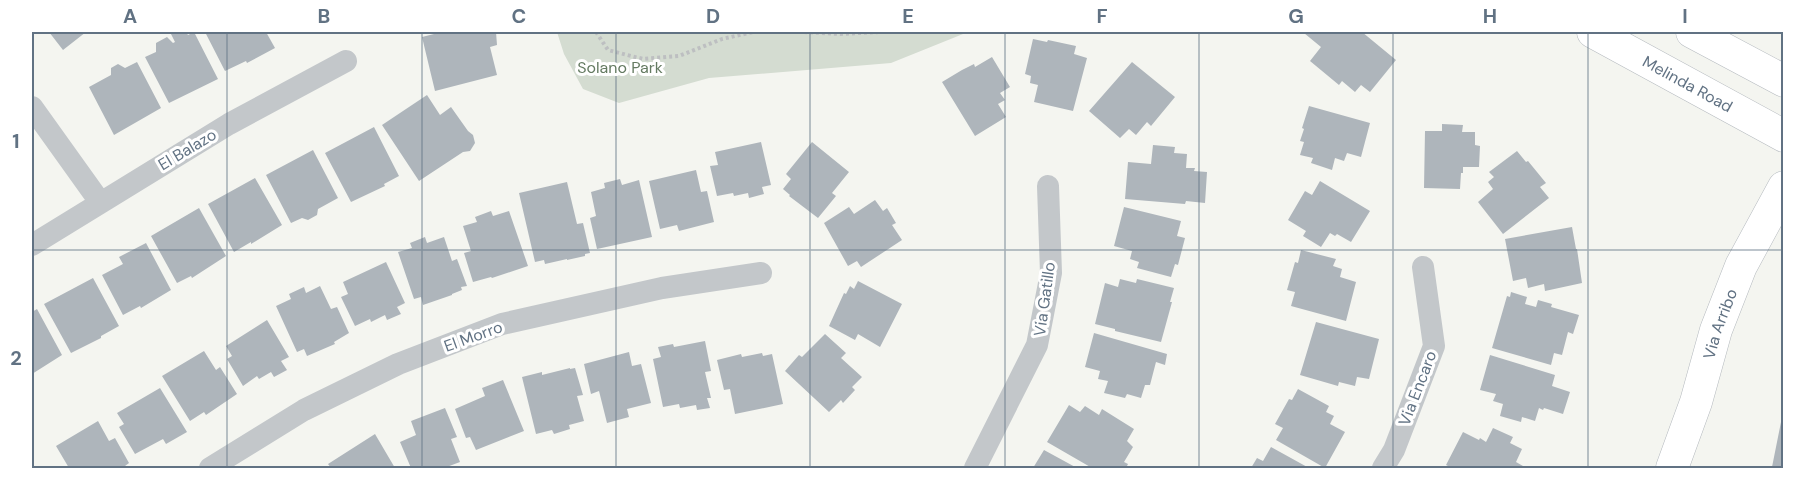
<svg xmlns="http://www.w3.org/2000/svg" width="1815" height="500" font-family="'DM Sans',sans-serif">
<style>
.green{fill:#d4dcd1}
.building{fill:#aeb5bb}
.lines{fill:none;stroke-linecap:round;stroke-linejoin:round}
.secondary-casing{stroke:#b5babf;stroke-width:33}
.path{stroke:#bdbfc1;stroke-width:4;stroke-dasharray:3 3;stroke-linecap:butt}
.street{stroke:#c3c7ca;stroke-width:22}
.secondary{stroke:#fff;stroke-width:32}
.grid{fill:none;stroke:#617283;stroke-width:1.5;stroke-opacity:0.55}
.labels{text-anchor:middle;stroke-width:6;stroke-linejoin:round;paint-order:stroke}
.park-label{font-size:16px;fill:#647a61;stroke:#fff}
.street-label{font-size:16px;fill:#617283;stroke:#fff}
.neatline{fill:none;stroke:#617283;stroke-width:2}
.grid-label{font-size:20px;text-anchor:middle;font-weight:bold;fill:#617283}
</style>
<rect width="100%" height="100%" fill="#f4f5f0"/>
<path class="green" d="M557,32H968L891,63L709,78L619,103L583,89L564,54Z"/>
<path class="building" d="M49,32H86L63,50Z
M170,32H186L188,35L194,32L218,79L169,103L145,57L156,52V43L167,37L173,43L175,42Z
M205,32H266L275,48L247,63L246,61L225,71Z
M442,32H496L497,45L490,47L497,75L435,91L422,37Z
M1305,32H1362L1396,60L1370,92L1361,85L1355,92L1342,81L1339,85L1310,61L1321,47L1304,33Z
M1033,39L1047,42L1048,40L1076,46L1074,54L1087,58L1073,111L1034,102L1038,85L1030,83L1031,76L1025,74Z
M992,57L1010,87L1000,93L1005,100L998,104L1006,117L975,136L942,82L962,70L974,64L975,67Z
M137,62L161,108L114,135L89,87L111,75V68L118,64L125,68Z
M1132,62L1175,97L1151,126L1147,122L1136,135L1129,129L1120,138L1089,111Z
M427,95L440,115L451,107L468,131L473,135L475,143L470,151L463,152L419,181L382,125Z
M1309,106L1370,123L1361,157L1347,153L1344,161L1335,158L1332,170L1311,163L1313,158L1300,155L1304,142L1300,141L1304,129L1302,128Z
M1442,124L1463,125L1462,132H1475V145L1480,146L1479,167H1463V173H1461L1460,189L1424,188L1425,131H1442Z
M374,127L399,176L384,184L385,186L351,202L325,153Z
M761,142L771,185L762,187L764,194L749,198L748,193L734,196L733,193L717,196L710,166L718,165L715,152Z
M812,142L849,172L832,193L836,196L818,218L789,196L790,195L783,189L791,179L786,174Z
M1153,145L1175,147L1174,153L1187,154L1186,168H1195L1194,171L1207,172L1205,203L1186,201L1185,204L1125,199L1128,162L1151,164Z
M313,150L338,198L318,209L317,215L308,220L302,218L291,223L266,175Z
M1517,151L1526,162L1528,161L1546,183L1540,187L1549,198L1503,234L1478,202L1493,189L1488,182L1494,177L1489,172Z
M696,170L701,192L707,191L714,222L679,231L677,225L660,229L649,181Z
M255,178L282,225L251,244V242L234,252L208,204Z
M620,179L622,185L639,180L652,237L597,249L590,218L596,216L591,192L605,188L604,183Z
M1320,181L1370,211L1351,242L1337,234L1335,236L1330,233L1321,247L1303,236L1306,231L1288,220L1305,191L1312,195Z
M567,182L577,224L583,223L590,253L585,254V256L567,260V259L545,264L544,260L535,262L519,193Z
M875,200L883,211L887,208L896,223L892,225L902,240L861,267L857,261L848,266L824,223L849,207L854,214Z
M1124,207L1181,221L1177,236L1185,238L1178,265L1175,264L1171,277L1137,268L1139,262L1130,259L1132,251L1114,246Z
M199,208L226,256L192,278L191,276L177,283L151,236Z
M491,211L493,216L509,211L528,266L492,278L491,277L473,282L464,253L471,251L463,226L477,222L475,217Z
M1572,227L1576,249H1577L1582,283L1545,291L1544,284L1528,288L1526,278L1513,281L1505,239Z
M425,237L427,243L444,237L452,261L457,259L467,286L461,287L462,290L452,294V295L423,305L421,297L414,299L398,252L412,248L410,243Z
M146,243L171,290L141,308L140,306L123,315L102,275L123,264L119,257Z
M1301,250L1336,259L1333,266L1342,269L1340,277L1356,282L1346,321L1291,306L1295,292L1287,290L1295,262L1298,263Z
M386,262L405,303L397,307L401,314L387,320L385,315L371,322L370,319L355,326L341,297L348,294L343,282Z
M93,278L119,326L101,336V338L71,353L44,304Z
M1120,279L1136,283L1137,279L1174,288L1170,302H1172L1161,342L1115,331V329L1095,324L1105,283L1118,287Z
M858,281L902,304L880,347L858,334L855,340L829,326L844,293L846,294L850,286L854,289Z
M320,286L331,309L337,307L349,333L334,342L335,344L307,356L304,349L297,352L276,306L291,299L289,294L304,287L306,293Z
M1511,292L1527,297L1525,304L1536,307L1538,300L1552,304L1551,307L1579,315L1573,334L1568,332L1562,355L1554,353L1551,365L1492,348L1507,296L1510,297Z
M37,309L62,355L32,374V312Z
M267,320L289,357L281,361L287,370L274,377L271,372L259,379L257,376L243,386L227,359L232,356L226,346Z
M1316,322L1379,339L1369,379L1357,377L1355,386L1339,382L1338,386L1300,375Z
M1094,333L1167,354L1165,365L1156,362L1150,385H1145L1141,398L1127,394L1125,398L1104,393L1108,381L1098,379L1100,371L1085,367Z
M825,334L846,353L841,358L862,377L852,387L855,390L843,403L841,400L829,412L785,371L799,355L802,357Z
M705,341L711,371L705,372L711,398H707L710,408L697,410L696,405L680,408L679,404L663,407L653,359L661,357L658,347L673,344L674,347Z
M204,351L216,370L220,367L237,394L206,415L204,412L190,421L162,376Z
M629,352L632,366L641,364L651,403L627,409L629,417L607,423L599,391L591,394L584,364Z
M762,353L763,356L772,354L783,404L735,414L730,389L724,390L717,360L741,354L742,357Z
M1490,355L1555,375L1552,386L1570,392L1563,414L1544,408L1543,410L1539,408L1535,421L1522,417L1521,422L1500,416L1503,404L1493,401L1496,394L1480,390Z
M570,368V369L575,368L583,395L577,396L584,421L569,425L570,429L554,434L552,430L536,434L522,377L542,372V375Z
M503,380L524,431L476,450L470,437L466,438L455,409L485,396L482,388Z
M160,388L187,432L166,444L163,439L135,454L119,427L124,424L117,413Z
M1298,389L1329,406L1326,412L1334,416L1330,424L1345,432L1325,468L1276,440L1283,428L1275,424L1289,399L1292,400Z
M1069,405L1080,412L1085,406L1099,415L1102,409L1134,429L1127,441L1133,447L1124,462L1128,464L1126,468H1092L1047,442Z
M445,408L457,437L451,439L460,462L444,468H411L400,442L416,435L411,421Z
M98,421L109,441L115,438L129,463L125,466L126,468H69L56,446Z
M1781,422H1784V468H1767L1768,466L1772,467Z
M1493,428L1513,437L1510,443L1522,449L1516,462L1523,466L1522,468H1452L1446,465L1463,432L1479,440L1480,438L1486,442Z
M375,434L395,468H331L328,464Z
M1271,447L1309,468H1251L1257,458L1263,461Z
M1044,450L1077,468H1033Z"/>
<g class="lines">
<defs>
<g id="secondary">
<path id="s1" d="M1593,32L1784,136"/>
<path d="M1692,32L1784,81"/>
<path id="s2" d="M1672,468L1696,402L1716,330L1741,266L1784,187"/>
</g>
</defs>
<use href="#secondary" class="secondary-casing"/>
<path class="path" d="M596,32L608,50L643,59L679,56L722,39L753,32
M804,32L840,34L879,32"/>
<path class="street" d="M32,107L100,202
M32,245L229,124L346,61
M210,468L304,410L398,364L502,324L662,288L761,273
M975,468L1037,345L1051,273L1048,186
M1383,468L1394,450L1434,346L1423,267"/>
<use href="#secondary" class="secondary"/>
</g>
<path class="grid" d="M227,32V468M422,32V468M616,32V468M810,32V468M1005,32V468M1199,32V468M1393,32V468M1588,32V468M32,250H1784"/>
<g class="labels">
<g class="park-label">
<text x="620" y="73">Solano Park</text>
</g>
<g class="street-label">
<text dy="6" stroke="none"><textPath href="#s1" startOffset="108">Melinda Road</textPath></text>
<text transform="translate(187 149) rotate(-31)" y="6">El Balazo</text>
<text transform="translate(1044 299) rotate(-82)" y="6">Via Gatillo</text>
<text dy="6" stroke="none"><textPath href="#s2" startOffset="152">Via Arribo</textPath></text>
<text transform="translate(473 336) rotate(-20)" y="6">El Morro</text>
<text transform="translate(1417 388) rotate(-69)" y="6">Via Encaro</text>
</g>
</g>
<rect width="1815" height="500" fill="none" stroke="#ffffff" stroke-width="66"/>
<rect x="33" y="33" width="1749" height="434" class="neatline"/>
<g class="grid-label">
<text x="130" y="23">A</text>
<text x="324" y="23">B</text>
<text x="519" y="23">C</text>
<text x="713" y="23">D</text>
<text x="908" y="23">E</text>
<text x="1102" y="23">F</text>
<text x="1296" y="23">G</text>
<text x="1490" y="23">H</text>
<text x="1685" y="23">I</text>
<text x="16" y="148">1</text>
<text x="16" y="365">2</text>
</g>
</svg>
